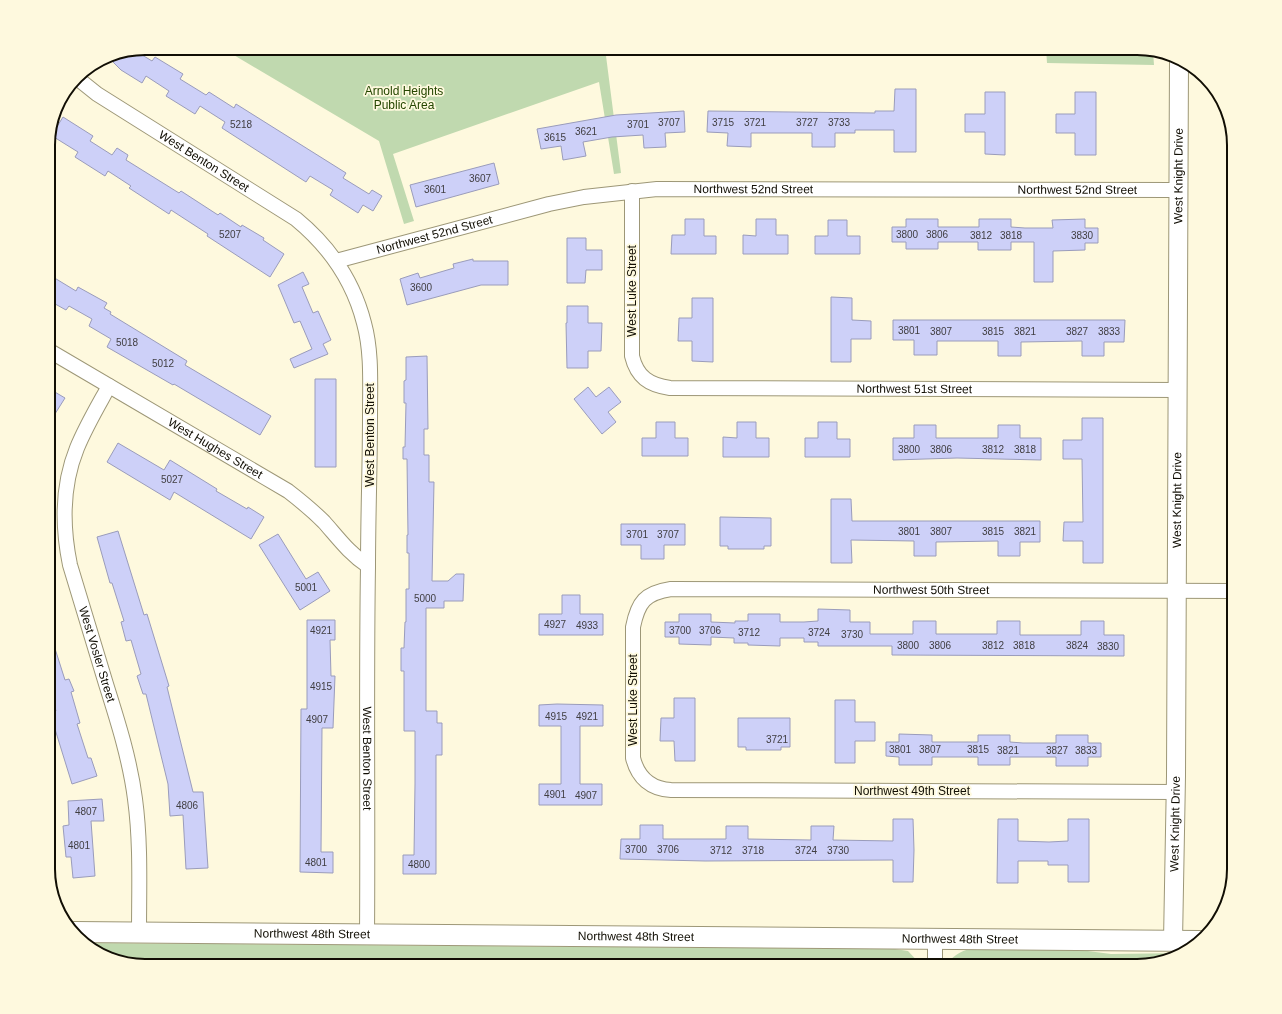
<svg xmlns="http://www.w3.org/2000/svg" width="1282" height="1014" font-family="Helvetica,sans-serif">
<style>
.green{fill:#c0d9af}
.building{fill:#cdd0f8;stroke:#9a9cbb}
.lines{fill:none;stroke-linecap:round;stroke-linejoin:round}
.minor-casing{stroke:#9d9777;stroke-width:16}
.tertiary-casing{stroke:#9d9777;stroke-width:20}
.secondary-casing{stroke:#9d9777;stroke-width:22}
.minor{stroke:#fff;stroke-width:14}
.tertiary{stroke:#fff;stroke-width:18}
.secondary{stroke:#fff;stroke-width:20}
.labels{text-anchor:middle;stroke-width:3.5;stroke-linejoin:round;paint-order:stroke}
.number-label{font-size:10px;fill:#403e41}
.park-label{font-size:12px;fill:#254600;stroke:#fef9de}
.street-label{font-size:12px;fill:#110e04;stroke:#fef9de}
.rim{fill:none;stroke:#110e04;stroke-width:2}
</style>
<rect width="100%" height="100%" fill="#fef9de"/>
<path class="green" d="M222,48H605L621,173L614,174L599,82L393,154L414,221L404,224L379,141Z
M1046,48H1137L1153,51L1154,65L1047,63Z
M83,943L895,949L908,951L922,966H145L114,961Z
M970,949L1080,950L1111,954L1184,953L1179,956L1137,966H946C951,957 960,951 970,949Z"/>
<path class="building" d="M134,50L152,61L155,57L183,74L180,79L206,95L209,92L234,108L236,104L346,173L343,178L369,194L372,190L382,196L373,211L363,205L358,213L330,195L333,190L310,176L306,182L222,128L225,122L200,106L195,114L166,96L169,91L146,76L142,83L121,70L107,56Z
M895,89H916V152H894V130H855V133H835V147H812V133H751V147L727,146L728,133L707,132L708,111L875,113V111H894Z
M985,92H1005V155L985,154V132H965V114H985Z
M1075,92H1096V155H1075V133H1056V114H1075Z
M684,111L685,132L665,133L666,147L644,148L643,135L612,137L583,142L586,156L563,160L561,146L541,149L537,129L616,115Z
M63,117L93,136L90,141L112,155L117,148L128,155L126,160L179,193L181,191L218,215L220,213L241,227L242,225L264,238L263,240L284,254L270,277L207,236L208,234L171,210L169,214L129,188L131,186L108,171L105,176L75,157L78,152L49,134L53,122L58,125Z
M494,163L499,184L416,207L410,185Z
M685,219H704V236H716V254H671L672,235H685Z
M756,219H776V235H788V254H743V235L756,236Z
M906,219H938V227H979V219H1011V227L1025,228H1053L1052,220L1085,219V228H1098V243H1085V250L1053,251V282H1034V242H1011V250H978V242H938V249H906V242H892V227H906Z
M828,220H847V236H860V254H815V236H828Z
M567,238H586V250H602V270H586L585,283H567Z
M473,259V261H508V285H481L407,305L400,279L418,273L420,278L454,268L453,264Z
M303,272L309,284L302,287L313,313L318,311L331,340L323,344L328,354L294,368L290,359L312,349L300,321L294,323L278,285Z
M48,274L76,291L78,287L107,303L104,308L111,312L110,314L187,361L185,365L271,416L260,435L174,384L173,385L107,347L111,339L89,326L92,319L69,306L66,310L48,300Z
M831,297L852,298V320L871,321V339H851V362H831Z
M692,298H713V362L692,361V341H678L679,318H692Z
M567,306H588V323H602L601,351H588V368H567L566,323H567Z
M893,320H1125L1124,342H1104V356H1082V341L1021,342V356H998V341H937V355H914V340H893Z
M427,356L428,429H424V455H429V482H434L432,581H448L456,574H464L463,601H444V608H426V711H437V723H442V755H436V874H403V855H414L415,784V731H404V671H401V648H404L405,622H406V589H409V553H407V535H408L407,459H403V447H405L406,403H404V381L406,380V357Z
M315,379H336V467H315Z
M588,387L596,397L609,387L621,402L608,412L616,422L602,434L574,399Z
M48,388L65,398L48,425Z
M1082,418H1103V563H1083V541H1063L1064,522H1083L1082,459H1063V440H1082Z
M656,422H675V438H688V456H642V438H656Z
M737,422H756V438H769V457H723V437L737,438Z
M818,422H837V439H850V457H805V438H818Z
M914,425H936V438H998V425H1020V438H1041V460L957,458L893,460V438H914Z
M118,443L164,470L170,460L217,489L216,491L247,509L248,507L264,517L251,539L174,492L170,500L107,462Z
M831,499H851L852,521H1040V542H1020V556H998V541L936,542V556H914V541L851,540L852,563H831Z
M720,517L771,518V546H764V549H728V546H720Z
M621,524H685V545H664V559H641V545H621Z
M118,531L144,615L147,614L169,686L167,687L193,792H203L208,868L186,869L183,815L170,816L168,784L146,694H143L137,676L141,674L131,640L126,641L121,622L124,621L112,583H110L97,537Z
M278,534L306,579L318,572L330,591L300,610L259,545Z
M562,595H580V614H603V635H539V614H562Z
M818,609L850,610V622H870V634H913V621H936V634H997V621H1020V635H1081V621H1104V635H1124V656L892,655V646H818V642H804V638H780V646L748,645V643H734V638L711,637V645L679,644V637H665V622H679V614H711V622L735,623V621H748V614H780V622H804L818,621Z
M307,620H335V640H330L331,676H335L333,728H322L321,852H333V873L300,872L301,709H307Z
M48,636H51L65,680L69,679L74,691L71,692L80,723L77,724L88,758H91L97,776L72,784L50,713L56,711L48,684Z
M674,698H695V761H675L674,741H660L661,718H674Z
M835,700H855V722H875V741H855V763H835Z
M557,704L603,705V726H580V784H602V805H539V784H561V726H539V705Z
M738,718H790V747H781V750H746V747H738Z
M899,734L932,735V742H978V735H1010V742L1023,743H1056V735H1088V743H1101V757H1088V766H1056V757H1010V765H978V757H932V765H899V757L886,756V742H899Z
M102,799L104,821H91L95,876L73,878L71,857H66L63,826L69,825L68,801Z
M893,819H913L914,850L913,882H893V860L705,861L620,859L621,839H640V825H663V839H726V826H748V839L811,840V826H834L833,840L893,841Z
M998,819H1018V841L1049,842L1068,841V819H1089V882H1068V865H1048V861H1018V883H997Z"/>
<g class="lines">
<defs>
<g id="minor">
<path id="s1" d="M77,78L97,94L296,219C330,247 353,280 364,323C372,352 370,384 370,415C370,466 368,516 368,567C366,690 368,812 367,935"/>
<path id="s2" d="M632,191V356C637,377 649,385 670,388L1178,390"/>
<path id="s3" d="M336,261L549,204L584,197L657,189L1179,190"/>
<path id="s4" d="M48,350L288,491C301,501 313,511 324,522C339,539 349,553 368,566"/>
<path id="s5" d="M109,386C98,406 86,426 77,448C62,485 62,526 70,565C82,605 94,644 106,684C118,722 130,760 135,799C141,843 139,888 139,933"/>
<path id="s6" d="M1175,792L671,790C651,789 638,778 633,758V627C638,602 645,593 671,589L1234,591"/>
<path d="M935,939V966"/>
</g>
<g id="tertiary">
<path id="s7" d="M1173,941L1176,776L1179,59"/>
</g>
<g id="secondary">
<path id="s8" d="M74,932L1199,941"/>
</g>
</defs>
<use href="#minor" class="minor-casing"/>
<use href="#tertiary" class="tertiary-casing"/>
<use href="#secondary" class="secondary-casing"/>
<use href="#minor" class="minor"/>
<use href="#tertiary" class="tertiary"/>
<use href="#secondary" class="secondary"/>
</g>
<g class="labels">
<g class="number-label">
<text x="669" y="126">3707</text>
<text x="723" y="126">3715</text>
<text x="755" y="126">3721</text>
<text x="807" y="126">3727</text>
<text x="839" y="126">3733</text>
<text x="241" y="128">5218</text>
<text x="638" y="128">3701</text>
<text x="586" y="135">3621</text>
<text x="555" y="141">3615</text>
<text x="480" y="182">3607</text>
<text x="435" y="193">3601</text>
<text x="230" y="238">5207</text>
<text x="907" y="238">3800</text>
<text x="937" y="238">3806</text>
<text x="981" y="239">3812</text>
<text x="1011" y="239">3818</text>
<text x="1082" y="239">3830</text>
<text x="421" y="291">3600</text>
<text x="909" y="334">3801</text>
<text x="941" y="335">3807</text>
<text x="993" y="335">3815</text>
<text x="1025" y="335">3821</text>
<text x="1077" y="335">3827</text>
<text x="1109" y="335">3833</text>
<text x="127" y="346">5018</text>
<text x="163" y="367">5012</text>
<text x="909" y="453">3800</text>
<text x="941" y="453">3806</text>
<text x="993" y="453">3812</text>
<text x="1025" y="453">3818</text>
<text x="172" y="483">5027</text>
<text x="909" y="535">3801</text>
<text x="941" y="535">3807</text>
<text x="993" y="535">3815</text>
<text x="1025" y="535">3821</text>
<text x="637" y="538">3701</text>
<text x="668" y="538">3707</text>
<text x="306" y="591">5001</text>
<text x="425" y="602">5000</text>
<text x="555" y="628">4927</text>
<text x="587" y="629">4933</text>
<text x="321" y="634">4921</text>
<text x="680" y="634">3700</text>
<text x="710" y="634">3706</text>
<text x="749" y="636">3712</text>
<text x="819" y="636">3724</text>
<text x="852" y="638">3730</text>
<text x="908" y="649">3800</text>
<text x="940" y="649">3806</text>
<text x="993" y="649">3812</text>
<text x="1024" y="649">3818</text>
<text x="1077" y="649">3824</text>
<text x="1108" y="650">3830</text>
<text x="321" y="690">4915</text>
<text x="556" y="720">4915</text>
<text x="587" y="720">4921</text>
<text x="317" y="723">4907</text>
<text x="777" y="743">3721</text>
<text x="900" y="753">3801</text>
<text x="930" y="753">3807</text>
<text x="978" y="753">3815</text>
<text x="1008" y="754">3821</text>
<text x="1057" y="754">3827</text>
<text x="1086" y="754">3833</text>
<text x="555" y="798">4901</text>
<text x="586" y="799">4907</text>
<text x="187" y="809">4806</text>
<text x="86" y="815">4807</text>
<text x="79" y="849">4801</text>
<text x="636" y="853">3700</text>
<text x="668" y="853">3706</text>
<text x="721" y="854">3712</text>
<text x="753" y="854">3718</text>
<text x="806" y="854">3724</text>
<text x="838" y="854">3730</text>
<text x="316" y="866">4801</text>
<text x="419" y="868">4800</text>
</g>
<g class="park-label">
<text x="404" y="95">Arnold Heights<tspan x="404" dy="14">Public Area</tspan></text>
</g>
<g class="street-label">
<text dy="4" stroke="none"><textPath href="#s1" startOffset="152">West Benton Street</textPath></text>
<text dy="4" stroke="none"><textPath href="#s7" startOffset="765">West Knight Drive</textPath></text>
<text dy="4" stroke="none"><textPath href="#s3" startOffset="426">Northwest 52nd Street</textPath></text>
<text dy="4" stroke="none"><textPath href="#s3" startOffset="750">Northwest 52nd Street</textPath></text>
<text dy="4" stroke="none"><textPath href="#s3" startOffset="102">Northwest 52nd Street</textPath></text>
<text transform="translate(632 291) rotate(-90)" y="4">West Luke Street</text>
<text dy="4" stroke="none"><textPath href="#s2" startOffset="463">Northwest 51st Street</textPath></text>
<text transform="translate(370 435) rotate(-90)" y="4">West Benton Street</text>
<text dy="4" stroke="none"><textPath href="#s4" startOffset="194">West Hughes Street</textPath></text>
<text dy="4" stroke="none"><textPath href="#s7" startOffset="441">West Knight Drive</textPath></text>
<text dy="4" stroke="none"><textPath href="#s6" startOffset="1008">Northwest 50th Street</textPath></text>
<text dy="4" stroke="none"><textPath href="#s5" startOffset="282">West Vosler Street</textPath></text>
<text transform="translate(633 700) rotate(-90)" y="4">West Luke Street</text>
<text dy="4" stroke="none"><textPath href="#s1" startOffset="823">West Benton Street</textPath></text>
<text x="912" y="795">Northwest 49th Street</text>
<text dy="4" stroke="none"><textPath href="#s7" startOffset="117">West Knight Drive</textPath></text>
<text dy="4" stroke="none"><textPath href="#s8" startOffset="238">Northwest 48th Street</textPath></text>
<text dy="4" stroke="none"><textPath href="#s8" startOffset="562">Northwest 48th Street</textPath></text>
<text dy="4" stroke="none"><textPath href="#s8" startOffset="886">Northwest 48th Street</textPath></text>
</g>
</g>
<path d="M0 0H1282V1014H0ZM145 55H1137A90 90 0 0 1 1227 145V869A90 90 0 0 1 1137 959H145A90 90 0 0 1 55 869V145A90 90 0 0 1 145 55Z" fill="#fef9de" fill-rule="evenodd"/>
<path class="rim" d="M145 55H1137A90 90 0 0 1 1227 145V869A90 90 0 0 1 1137 959H145A90 90 0 0 1 55 869V145A90 90 0 0 1 145 55Z"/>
</svg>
